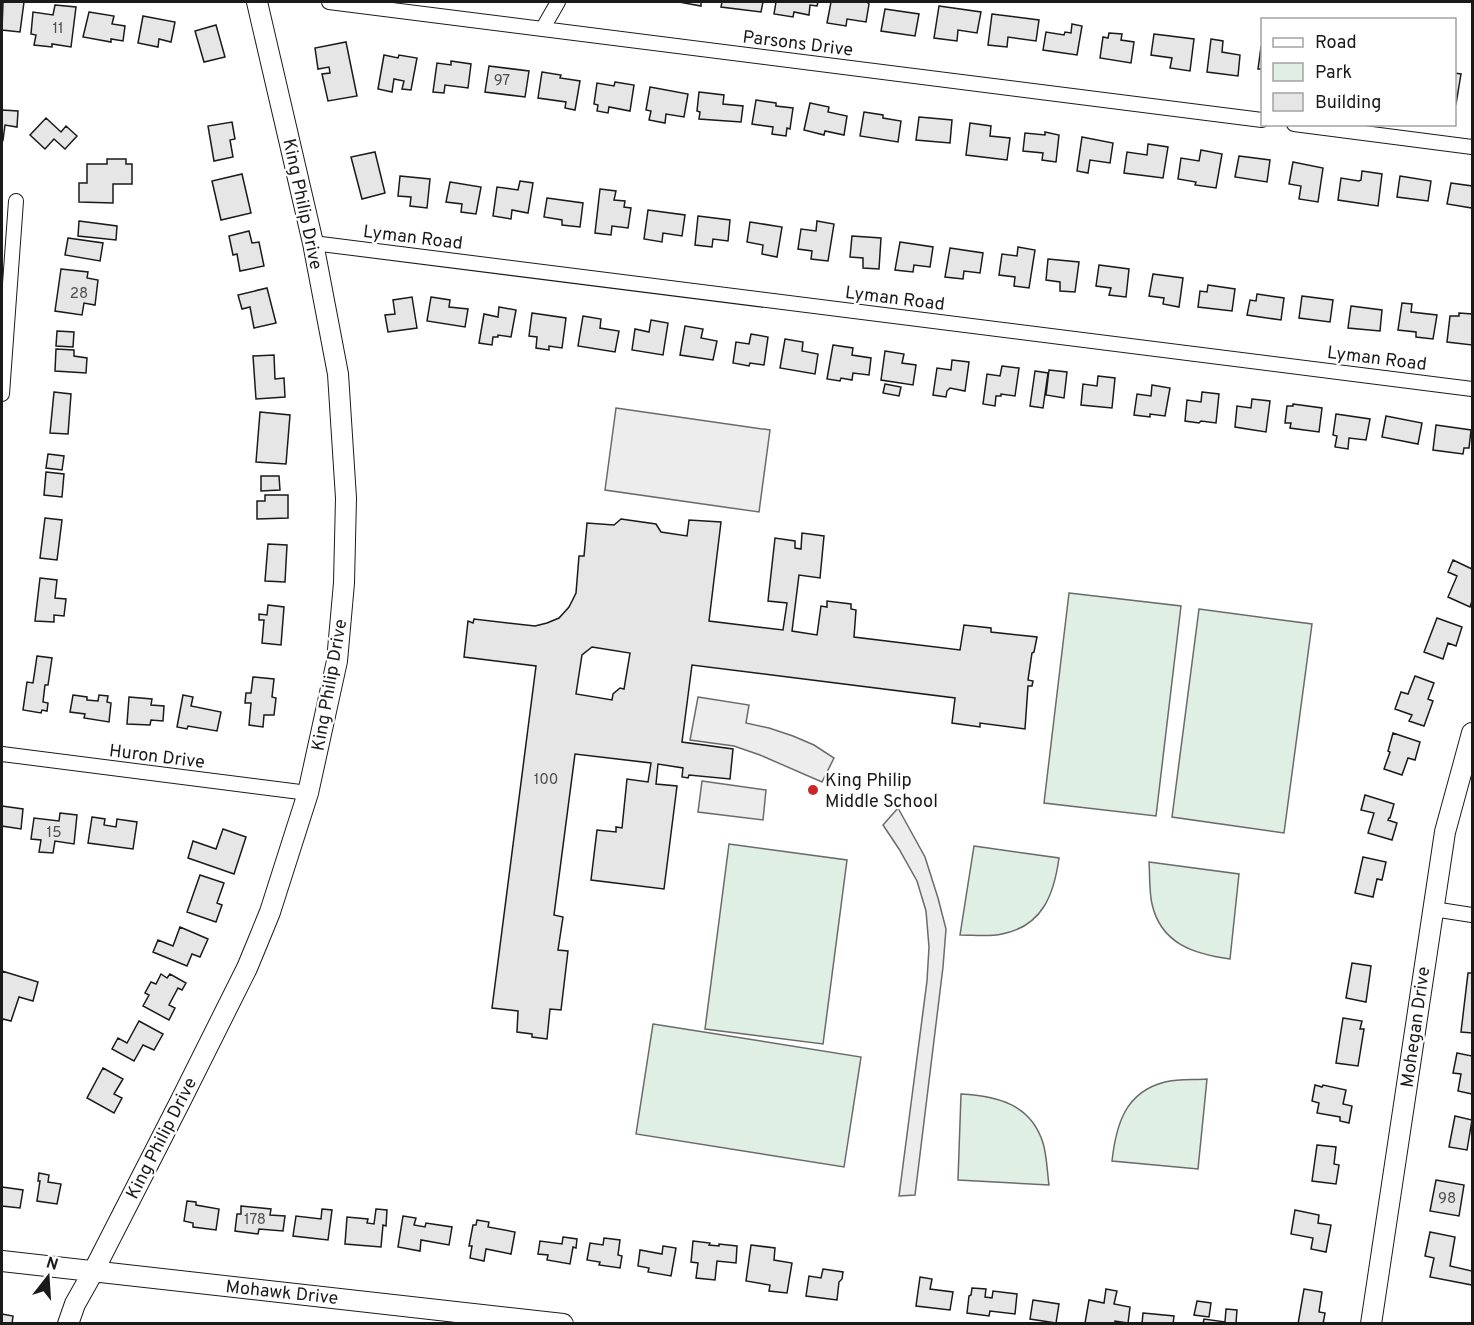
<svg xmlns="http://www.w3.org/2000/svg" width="1474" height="1325" font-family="Overpass,sans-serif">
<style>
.green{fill:#e0efe3;stroke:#6a6a6a;stroke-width:1.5}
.parking{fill:#ededed;stroke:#6a6a6a;stroke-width:1.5}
.building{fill:#e6e6e6;stroke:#1a1a1a;stroke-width:1.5;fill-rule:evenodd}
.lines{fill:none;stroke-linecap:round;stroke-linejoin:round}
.street-casing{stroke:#1a1a1a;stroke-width:16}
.secondary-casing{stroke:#1a1a1a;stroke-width:22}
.street{stroke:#fff;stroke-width:14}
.secondary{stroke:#fff;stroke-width:20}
.poi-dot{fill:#c62828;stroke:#fff;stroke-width:2}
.labels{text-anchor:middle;stroke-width:4.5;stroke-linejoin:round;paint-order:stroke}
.number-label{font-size:15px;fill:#4d4d4d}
.street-label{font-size:18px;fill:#1a1a1a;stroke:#fff}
.poi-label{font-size:18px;fill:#1a1a1a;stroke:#fff;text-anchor:start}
</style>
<rect width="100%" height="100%" fill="#fff"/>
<path class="green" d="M1069,593L1181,606L1156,816L1044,803Z
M1199,609L1312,624L1284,833L1172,817Z
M729,844L847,860L823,1044L705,1029Z
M974,846L1059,858C1054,894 1043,926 1002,934C989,937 974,935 960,935Z
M1149,862L1239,874L1230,959C1194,954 1161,944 1152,904C1149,891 1150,876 1149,862Z
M653,1024L861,1057L844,1167L636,1134Z
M1207,1079L1198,1169L1112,1161C1116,1125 1125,1092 1165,1082C1178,1079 1193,1080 1207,1079Z
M961,1094C997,1096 1031,1104 1043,1143C1047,1156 1047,1171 1049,1185L958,1180Z"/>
<path class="parking" d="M616,408L770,430L759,512L605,490Z
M698,697L749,705L746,723L769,728L793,736L814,745L834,758L822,782L760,755L734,746L690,740Z
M702,781L766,790L763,820L698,812Z
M898,808L925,857L938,898L946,929L943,967L915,1195L899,1196L927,981L929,947L926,911L917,881L899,849L883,825Z"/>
<path class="building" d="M3,2H24L20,32L2,30Z
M679,2H701V6Z
M722,2H763L761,12L721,7Z
M776,2H818L817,6L810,5L809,15L794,12L793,17L774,14Z
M831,2H867L869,4L866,22L847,19L846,26L827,23Z
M55,5L76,7L71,47L52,44V47L34,45L36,35L31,34L33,12L53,15Z
M939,6L981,12L977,33L958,30L957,41L934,38Z
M885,9L919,14L915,36L881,31Z
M89,12L114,16L112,24L125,26L123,41L111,39V42L83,37Z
M992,14L1039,20L1036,41L1008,37L1007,47L988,45Z
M143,16L175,22L171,42L159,39L158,47L138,43Z
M1072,24L1082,26L1077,55L1043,50L1046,32L1064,35L1065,32L1071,33Z
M216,25L225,57L204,62L195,31Z
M1109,33L1122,34L1121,40L1134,42L1131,63L1100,58L1103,37L1108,38Z
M1154,34L1194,39L1190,71L1170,68L1172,58L1151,55Z
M1211,39L1223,41L1222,52L1240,55L1238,76L1207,72Z
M346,42L357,96L328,101L322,74L330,73L329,67L318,69L315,48Z
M1261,47H1262V69H1258Z
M384,55L398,58L399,55L417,58L411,90L402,89L404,81L394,79L392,92L378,89Z
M451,61L471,64L468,88L445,85L444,93L433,92L437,63L451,65Z
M489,66L529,71L525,97L485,92Z
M542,72L561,75L560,78L580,81L575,110L565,108L566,102L538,98Z
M1454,73L1461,74L1456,104H1454Z
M615,82L634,85L630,111L609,107L608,113L597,111L598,105L594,104L597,83L614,86Z
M650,87L688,94L684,117L666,114L665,123L649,120L651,111L646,110Z
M699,92L724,95L723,104L743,106L741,122L699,119L700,112L697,111Z
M756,100L776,103V106L793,108L790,129L787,128L786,136L772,134L773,127L752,124Z
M810,103L829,107L828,112L847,116L844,135L825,131L824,135L804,130Z
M2,110L18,111L17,127L5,125L3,140L2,139Z
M864,112L883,115V118L901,121L898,142L860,136Z
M919,117L952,120L950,143L916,140Z
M46,118L61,132L66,126L77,136L65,149L54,139L45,149L30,135Z
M232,122L235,139L230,140L233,157L214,161L208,126Z
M970,123L991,126L990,136L1010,138L1007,160L966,155Z
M1045,132L1059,135L1056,162L1042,160L1043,153L1023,151L1025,133L1045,135Z
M1082,137L1113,143L1110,163L1090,160L1088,173L1077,171Z
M1148,144L1168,147L1163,178L1124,173L1127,152L1147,155Z
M1201,150L1222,154L1216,188L1195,185L1196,182L1178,179L1181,158L1199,161Z
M375,152L385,193L362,199L351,157Z
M1239,156L1270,160L1267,182L1235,177Z
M107,159H126V164H132V184H113V203L79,202V183H87V164H107Z
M1293,162L1323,168L1318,202L1299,199L1301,186L1289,184Z
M1362,171L1382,174L1378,206L1338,200L1341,178L1359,181L1361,180Z
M242,174L251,213L221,220L212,181Z
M400,176L430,179L427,208L410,206L411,197L398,196Z
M1400,176L1431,181L1428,201L1397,197Z
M520,181L533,183L528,213L512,210L511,219L493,216L497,187L518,190Z
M450,182L481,187L476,214L461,212L462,204L446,202Z
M1451,183L1472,186V208L1447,204Z
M600,189L616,191L614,200L625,201L624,207L631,208L628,228L612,226L611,235L595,233Z
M547,198L583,203L580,227L562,225V220L544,217Z
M648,210L685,215L682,236L663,233L662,242L644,239Z
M698,216L730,220L728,241L713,239L712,247L695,245Z
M79,221L117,226L116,240L78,236Z
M817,221L834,224L828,261L811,259L812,251L798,249L801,229L816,231Z
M750,222L782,227L777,257L762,254L763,245L747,242Z
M249,231L252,243L259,242L264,266L240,271L237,254L233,255L229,236Z
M852,236L881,238L879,269L863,268V258L850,257Z
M68,238L103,243L100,261L65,255Z
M900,242L933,247L930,267L914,265L913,272L895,270Z
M1018,247L1035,250L1029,288L1014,286L1015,277L999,275L1002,254L1017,256Z
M950,248L983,253L980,273L964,271L963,279L945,277Z
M1048,259L1079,262L1075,292L1060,291V282L1046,280Z
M1099,265L1129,269L1126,297L1109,295L1111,288L1096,286Z
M61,269L88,272L87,278L98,280L95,305L84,303L82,315L55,311Z
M1153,274L1183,278L1179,307L1163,304L1164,298L1149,296Z
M1208,285L1235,289L1232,311L1198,307L1200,291L1207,292Z
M267,288L276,323L254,328L250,307L242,309L238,295Z
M1257,294L1284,298L1281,320L1247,315L1250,300L1256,301Z
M1302,296L1333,300L1330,322L1299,318Z
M412,297L417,328L388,332L385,315L395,314L393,300Z
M431,297L450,300L449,307L468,309L465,327L427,321Z
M1402,303L1412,304L1411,312L1437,315L1433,339L1416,337V332L1398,330Z
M1351,306L1382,310L1380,331L1348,328Z
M499,307L516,310L511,337L498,335V337H493L492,345L479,343L484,314L498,317Z
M532,313L566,318L562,348L549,346V350L536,348L537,337L529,336Z
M1459,313L1472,314V345L1447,342L1450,316H1459Z
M583,316L601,319L600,328L619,331L615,352L578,346Z
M651,320L668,323L663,355L632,350L635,329L649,332Z
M685,326L703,329L701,338L717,341L713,360L680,355Z
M57,331L74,332L73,347L56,346Z
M751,334L768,337L764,365L750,363L749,366L733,363L736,342L749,344Z
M785,339L803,342L802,351L818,354L815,374L780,368Z
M833,345L853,348L852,355L871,358L869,375L853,373L852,380L841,378L840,381L827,379Z
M56,349L74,350V356L87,358L86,373L55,371Z
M885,351L904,354L902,363L916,365L913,385L881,380Z
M274,355L275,379L284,378L285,397L256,399L253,356Z
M952,360L969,362L965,391L950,388L947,391L946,397L933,395L937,368L951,370Z
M1002,366L1019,368L1015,396L1001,394V396H996L995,406L983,404L987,374L1000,376Z
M1049,370L1067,372L1064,398L1046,395Z
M1035,371L1048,373L1043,408L1030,406Z
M1098,376L1115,378L1112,408L1081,405L1083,384L1097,386Z
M885,384L901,387L899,396L883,393Z
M1152,385L1170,388L1165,416L1150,414V417L1134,415L1137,394L1151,396Z
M54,392L71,394L68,434L50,433Z
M1202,392L1219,394L1216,423L1201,421L1199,423L1185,421L1187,400L1201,402Z
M1252,399L1270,401L1266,432L1235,427L1237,406L1251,408Z
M1293,404L1322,408L1319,432L1290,428L1291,423H1285L1287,406H1293Z
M260,412L290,415L286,464L256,462Z
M1336,414L1370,419L1366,440L1349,438L1348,449L1335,447L1337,436L1333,435Z
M1386,416L1422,423L1418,444L1382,437Z
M1436,425L1471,430L1469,448H1464L1463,454L1433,450Z
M48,454L64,456L62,470L46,468Z
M46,472L64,474L62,497L44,495Z
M261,476H279L280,490L261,491Z
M265,495H288V518L257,519V501H265Z
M45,518L62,520L57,560L40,558Z
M621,519L656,524L661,532L687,536L689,520L721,522L709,621L783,630L787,603L768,601L775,538L795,541V548L801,549L802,533L824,536L820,578L799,575L792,631L817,635L821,606L827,607V601L851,604V609L856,610L854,637L960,650L964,625L991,628V632L1037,637L1034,652L1032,653L1028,680L1033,681L1032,686H1028L1025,729L980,723V727L952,723L955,698L692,665L682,742L733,749L730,779L689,775L688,778L682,777L683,768L658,764L656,784L677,786L664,889L591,880L597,830L616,832V827L622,828L627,779L648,782L651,763L575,754L554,915L563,917L558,950L568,951L561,1010L550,1009L547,1039L532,1037V1034L517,1032L518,1011L492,1008L536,666L464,657L468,621L473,623L474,619L535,626L547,623L559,618L569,607L576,593L579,556H584L587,523L614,525ZM592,647L630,653L624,689L620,688L613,694L612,700L576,694L582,655Z
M268,544L287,545L285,582L265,581Z
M1453,560L1472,569V601L1470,607L1448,597L1457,576L1448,572Z
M40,578L57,580L55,598L66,599L64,616L54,615V622L35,621Z
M268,605L284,607L281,645L262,643L264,620H259V614L267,615Z
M1437,618L1462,627L1456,646L1448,643L1443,659L1424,652Z
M37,656L52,658L48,685H45L43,702L48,703L47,711L42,710L41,713L23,710L27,682L33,683Z
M1415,676L1434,683L1428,699L1433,701L1424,726L1409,721L1412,715L1395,709L1401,692L1408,694Z
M253,677L274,679L272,697L276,698L274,715H264L263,727L249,725L251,703H245L246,693H251Z
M73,695L87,697V700L98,701L99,695L108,696L107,702L111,703L109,722L84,718L85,714L70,712Z
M183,695L193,697L191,706L221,712L217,731L188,726L187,729L177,727Z
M129,697L152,699L151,705L164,706L163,721L151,720L150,725L127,724Z
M1393,733L1420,742L1415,760L1408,758L1402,775L1384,769L1390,752L1388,751Z
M1365,795L1394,804L1390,818H1389L1388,820L1397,823L1392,840L1368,833L1374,813L1361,810Z
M2,806L23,809L21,829L2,826Z
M60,813L77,815L74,844L55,841L53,853L39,852L41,840L31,839L34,818L59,821Z
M92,817L105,819L104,825L116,827L117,819L137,822L133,849L88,843Z
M223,829L246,837L234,874L188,858L193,841L216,849Z
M1363,857L1386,862L1382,880L1377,879L1373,897L1355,893Z
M200,875L224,883L217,903L222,905L216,922L187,912Z
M180,927L208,939L200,957L192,954L187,966L153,952L158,940L173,946Z
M1352,963L1371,966L1366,1002L1346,998Z
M2,971L38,982L33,1001L19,997L11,1021L3,1019L2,1022Z
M1468,973H1472V1033L1461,1032Z
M161,974L167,978L170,974L186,983L182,990L178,988L169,1005L175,1008L169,1020L143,1006L149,995L145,993L151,982L156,984Z
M1343,1018L1362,1021L1360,1029H1364L1358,1066L1336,1063Z
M139,1021L163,1034L154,1050L143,1045L134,1061L112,1049L118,1038L127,1043Z
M1457,1053L1472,1056V1094L1458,1091L1461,1074L1453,1073Z
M103,1068L123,1079L114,1094L122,1098L114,1113L87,1098Z
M1315,1085L1322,1087L1323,1085L1346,1090L1343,1104L1352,1106L1349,1123L1340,1121V1117L1317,1113L1319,1103L1312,1101Z
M1455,1116L1472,1120L1467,1150L1449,1147Z
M1317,1145L1336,1147L1334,1164L1339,1165L1336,1184L1312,1181Z
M39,1173L49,1175L48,1182L61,1184L57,1204L37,1201L40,1181H38Z
M1436,1180L1464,1185L1459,1216L1430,1211Z
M2,1187L23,1190L20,1208L2,1206Z
M187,1201L196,1202V1205L219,1209L216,1230L193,1227V1223L184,1221Z
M241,1206L271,1209L270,1215L285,1216L283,1231L259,1229L258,1234L235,1231L237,1214H241Z
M322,1209L332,1210L328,1240L293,1236L296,1216L321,1219Z
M376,1209L387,1210L386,1226L383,1225L381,1247L345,1244L347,1217L368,1219L367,1223L374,1224Z
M1295,1210L1319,1215L1318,1223L1331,1225L1326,1252L1311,1249L1313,1238L1291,1234Z
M403,1216L416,1218L414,1225L425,1227L426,1223L452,1227L449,1245L421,1240L420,1251L398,1247Z
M477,1220L489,1222L488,1227L515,1232L511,1254L486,1249L484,1261L470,1258L472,1246H469L473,1225H476Z
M1430,1232L1455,1237L1450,1266L1472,1271V1285L1430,1277L1434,1258L1425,1256Z
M563,1237L577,1239L576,1248L573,1247L570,1264L547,1260L548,1255L538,1254L540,1241L562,1244Z
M604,1238L620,1240L618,1255L622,1256L620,1268L599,1265L600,1262L587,1260L590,1243L603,1245Z
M693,1241L710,1243L709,1245L719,1246V1244L737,1246L736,1263L717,1261L715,1280L696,1278L698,1263L691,1262Z
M751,1245L775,1248L774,1260L792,1263L787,1293L769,1291L770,1285L746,1281Z
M663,1246L676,1248L671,1276L648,1272L649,1268L638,1266L640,1250L662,1254Z
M823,1269L843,1272L842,1279L839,1282L837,1300L806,1296L809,1276L821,1278Z
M920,1277L932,1279L930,1289L953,1292L950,1310L916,1306Z
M972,1288L986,1289L985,1297L992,1298L993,1291L1017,1294L1015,1314L990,1311L989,1316L967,1313L969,1296L971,1295Z
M1106,1289L1117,1291L1114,1304L1130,1307L1128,1323L1115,1321V1324L1085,1323L1089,1300L1104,1303Z
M1304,1289L1322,1292L1319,1312L1325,1313L1323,1324H1298Z
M1033,1300L1059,1304L1056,1323L1030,1319Z
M1197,1301L1211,1303L1209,1317L1194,1315Z
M1226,1309L1237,1310L1236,1323L1203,1324L1204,1319L1225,1322Z
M1143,1313L1174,1316L1173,1324H1142Z
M2,1314L13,1316L12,1324H2Z"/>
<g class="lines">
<defs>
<path id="street" d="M329,2L1262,120
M543,28L558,2
M1294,124L1472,147
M313,243L1472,389
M2,394L16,201
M2,754L308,793
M1433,909L1472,915"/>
<path id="secondary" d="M2,1261L563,1324
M68,1324L75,1304L93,1272L180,1102L247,968L259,939L270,912L308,793L337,661L344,583L346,498L338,374L313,243L257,2
M1371,1324L1445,832L1472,733"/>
</defs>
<use href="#street" class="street-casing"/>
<use href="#secondary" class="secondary-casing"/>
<use href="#street" class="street"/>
<use href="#secondary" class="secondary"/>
</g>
<circle class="poi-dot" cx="813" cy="790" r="6"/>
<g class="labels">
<g class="number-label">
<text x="58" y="33">11</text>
<text x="502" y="85">97</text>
<text x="79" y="298">28</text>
<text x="546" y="784">100</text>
<text x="54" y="837">15</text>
<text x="1447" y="1203">98</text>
<text x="255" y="1224">178</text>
</g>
<g class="street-label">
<text transform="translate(798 43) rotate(7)" y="6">Parsons Drive</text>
<text transform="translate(303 204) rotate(78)" y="6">King Philip Drive</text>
<text transform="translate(413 237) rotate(7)" y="6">Lyman Road</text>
<text transform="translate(895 298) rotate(7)" y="6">Lyman Road</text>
<text transform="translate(1377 358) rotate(7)" y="6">Lyman Road</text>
<text transform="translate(329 685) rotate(-80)" y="6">King Philip Drive</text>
<text transform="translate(157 756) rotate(7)" y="6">Huron Drive</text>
<text transform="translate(1415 1027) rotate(-82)" y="6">Mohegan Drive</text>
<text transform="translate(161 1138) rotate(-63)" y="6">King Philip Drive</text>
<text transform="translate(282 1292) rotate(6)" y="6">Mohawk Drive</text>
</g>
<g class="poi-label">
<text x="825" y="786">King Philip<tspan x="825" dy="21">Middle School</tspan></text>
</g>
</g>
<rect width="1474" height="1325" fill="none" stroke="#1a1a1a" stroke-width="6"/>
<rect x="1261" y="18" width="195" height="108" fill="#ffffff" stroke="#a3a3a3" stroke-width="1.5"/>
<rect x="1273" y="38" width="30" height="9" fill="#ffffff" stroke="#a3a3a3" stroke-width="1.5"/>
<text x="1315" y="48" font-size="18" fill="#1a1a1a">Road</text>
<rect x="1273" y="63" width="30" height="18" fill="#e0efe3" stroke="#a3a3a3" stroke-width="1.5"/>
<text x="1315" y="78" font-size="18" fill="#1a1a1a">Park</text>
<rect x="1273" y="93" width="30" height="18" fill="#e6e6e6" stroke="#a3a3a3" stroke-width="1.5"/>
<text x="1315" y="108" font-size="18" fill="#1a1a1a">Building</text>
<g transform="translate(48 1277) rotate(17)" stroke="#ffffff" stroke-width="4.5" paint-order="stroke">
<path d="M0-4.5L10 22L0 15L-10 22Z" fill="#1a1a1a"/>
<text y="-9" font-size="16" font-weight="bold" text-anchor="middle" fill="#1a1a1a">N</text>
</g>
</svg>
